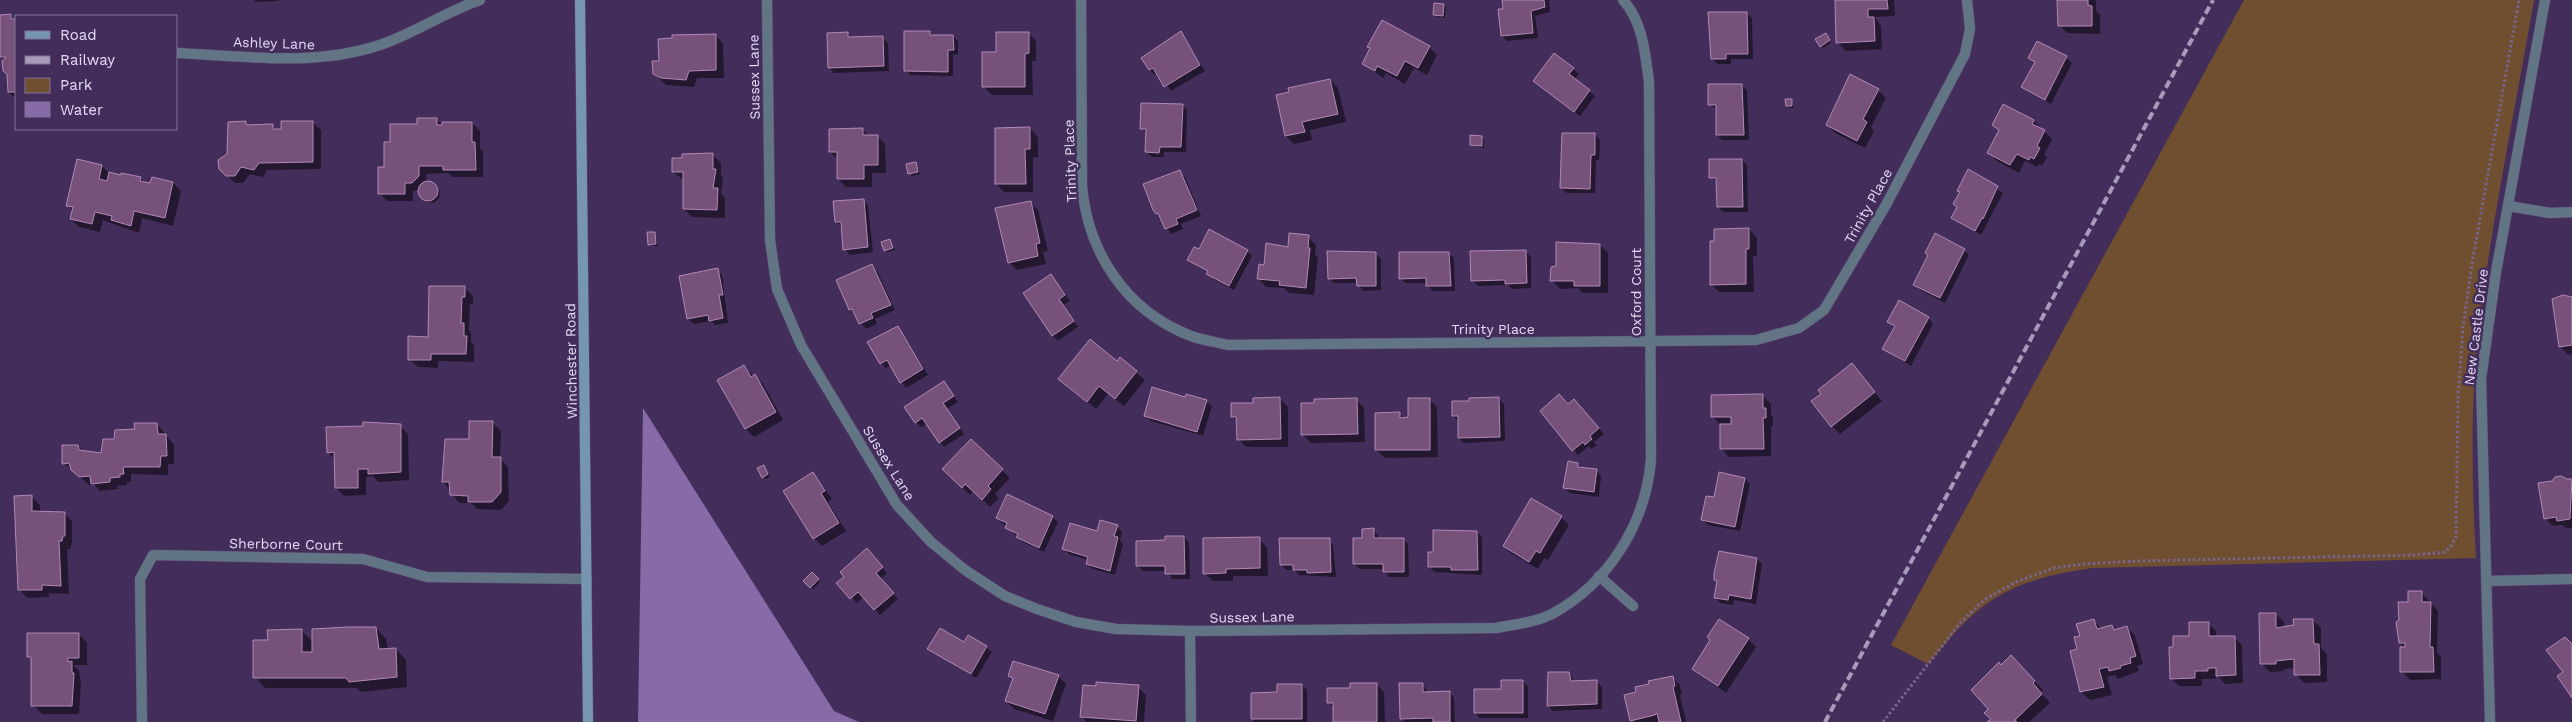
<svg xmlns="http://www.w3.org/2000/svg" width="2572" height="722" font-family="'Work Sans',sans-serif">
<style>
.green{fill:#704f30}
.water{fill:#866ba8}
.shadow{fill:#0007}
.building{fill:#76517a;stroke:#b289b5}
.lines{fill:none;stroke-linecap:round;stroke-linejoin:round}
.street-casing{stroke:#604d77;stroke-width:11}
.secondary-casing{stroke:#604d77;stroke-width:11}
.path{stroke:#77658c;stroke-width:3;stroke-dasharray:2.5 2.5;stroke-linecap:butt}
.street{stroke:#617585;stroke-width:10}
.secondary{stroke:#7595b0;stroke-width:10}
.rail{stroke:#a99abc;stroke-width:4;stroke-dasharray:8 4;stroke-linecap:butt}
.labels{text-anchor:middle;stroke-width:5;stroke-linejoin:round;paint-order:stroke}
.street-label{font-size:14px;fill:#e4d9f5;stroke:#432e5b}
</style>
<rect width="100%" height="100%" fill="#432e5b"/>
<path class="green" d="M2244,0H2534C2517,98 2497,196 2483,294C2470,381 2471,471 2476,558L2092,568C2050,574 2008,584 1975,613C1958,627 1943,647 1928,664L1891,645Z"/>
<path class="water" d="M643,408L834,711L859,722H638Z"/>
<path class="shadow" d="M254,0H278V1L256,2Z
M1503,0H1549L1550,12L1535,16L1538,38L1507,41L1502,36Z
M1836,0H1894L1895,16L1875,17L1881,26L1882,49L1846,51L1838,43Z
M2059,0H2096V11L2100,15V34L2067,33L2059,25Z
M1444,5L1446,7L1445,18L1437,17L1434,14Z
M1746,13L1752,18L1753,59H1731V64H1718L1712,59Z
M0,16H10L16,20V99L9,92L8,75L4,60L0,56Z
M930,32L934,36H953L958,41V55L953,54V76L911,75L905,70Z
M1028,33L1036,41V61H1032L1033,95H992L984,87L997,53Z
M1181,33L1205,71L1171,91L1158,73L1155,75L1150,70Z
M848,34L852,38L882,37L888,43L889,71L834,73L829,67Z
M715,35L723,43L724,78H697L694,87L666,85L655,74L660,62Z
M1828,37L1831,43L1823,48L1821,46Z
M2038,43L2066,58L2072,63L2051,104L2023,87L2035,63L2030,58Z
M1369,47H1429L1437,55L1427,75L1414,68L1405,84L1386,73L1383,78L1363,63L1371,49Z
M1573,69L1579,74L1574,80L1595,96L1580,116L1540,86Z
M1330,80L1338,88L1346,122L1310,130L1312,140L1294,144L1286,136Z
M1741,85L1747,90L1749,140H1722L1717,135V110L1709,104Z
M1878,90L1886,98L1871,127L1874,131L1865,148L1835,133L1827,125Z
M1792,100L1794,108H1789L1787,106Z
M1182,105L1187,110L1186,152H1164V157H1152L1146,152L1147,133L1141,128Z
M2003,105L2034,121L2052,139L2044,155L2047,157L2042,166L2039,164L2037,167L2025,161L2019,173L1997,161L1989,153L2000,132L1993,125Z
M437,120L443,125L472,123L480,131V148L483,152V177H452L448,173L426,174L427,183H432L440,191L439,198L434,203L426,201L420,195L419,190L413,191V201H387L379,193L391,144L418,125Z
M312,122L321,130V169L267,170L263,177L250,174L243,183H235L220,169L245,123L249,126H272L277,130Z
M1030,128L1038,137V157H1033V192H1004L996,184Z
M863,130L869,136H877L885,144L886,173H872V187H846L838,179V160L830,152Z
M1595,135L1600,140L1599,160H1596L1595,193H1567L1561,188Z
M1482,137L1484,140V148L1471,145Z
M713,155L721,163V175L723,178L721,193L725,198V218L692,217L684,209V180L673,172Z
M78,160L102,166L110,174L141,178L145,183H173L181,191L173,226L142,218L139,233L103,220L100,232L79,227L71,219L73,211L67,205Z
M1742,160L1747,165L1748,212H1723L1718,207V182L1710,177Z
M916,163L920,174L912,176L910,173Z
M1969,171L2003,193L1981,235L1952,218L1958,208L1961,193L1958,191Z
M1179,172L1185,177L1201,216L1181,224L1183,229L1171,234L1157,213Z
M863,200L868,206L873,252L850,255L845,249L842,227L836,222Z
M1030,202L1038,210L1048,251L1043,252L1046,264L1017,270L1009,262Z
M1749,229L1757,238V256H1753L1754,292H1719L1711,284Z
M655,233L658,246H652L650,244Z
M1308,237L1316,245L1315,255L1318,258L1314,295L1289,293L1284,288L1266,287L1258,278L1265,266Z
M890,240L895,250L887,252L885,250Z
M1600,245L1608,253V293H1583L1578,288L1560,289L1552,280L1557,268Z
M1964,250L1969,255L1945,303L1920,290L1914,284Z
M1199,251H1247L1252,256L1234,290L1213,279L1208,272L1189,260Z
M1525,251L1531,257V288L1512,289L1508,285L1478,286L1472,280Z
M1375,253L1381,259V290L1363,291L1358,283H1334L1329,278Z
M1448,253L1454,258L1455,291H1432L1427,283H1405L1400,278Z
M872,266L877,271L895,310L875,319L877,324L866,329L850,309Z
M717,270L722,275L728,323L715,325L711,321L694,324L688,319Z
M1051,276L1070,301L1063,305L1078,327L1058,341L1052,335Z
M465,288L473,296V304H470L469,330L471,333V342L474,345V362L438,361V368L418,367L409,359L429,338Z
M2572,298V354L2568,355L2560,346Z
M1928,318L1933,324L1911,366L1884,349L1895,328L1889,322Z
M898,328L928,375L906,388L891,365L886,368L881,363Z
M1120,359L1145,380L1124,406L1108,394L1096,409L1060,379L1117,363Z
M1852,365L1882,401L1840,434L1832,426Z
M744,367L763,384L783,420L754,437L746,429Z
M944,383L958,402L947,409L964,434L944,447L927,424L921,427L916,422Z
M1763,396L1771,404V415L1773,417V426H1771V456L1729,457L1721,448V425L1712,416Z
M1186,399L1206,401L1212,406L1203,436L1151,421L1145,416Z
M1280,399L1288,407V447H1246L1238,439V422L1232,417L1255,404Z
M1356,399L1364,408L1365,442L1311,443L1302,434L1315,404Z
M1429,399L1437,407L1438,457L1385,458L1376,450L1399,413L1405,419H1409Z
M1499,399L1504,404L1505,441L1464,443L1459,438V422L1453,416Z
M1568,406H1579L1604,434L1594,442L1597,445L1591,449L1589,446L1578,455L1542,411Z
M493,423L501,431L500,458L508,467L509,501L501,510L477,509L471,503H459L443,481L470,440Z
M157,424L174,445V464H168V475L131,474V482H127V485L117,486L118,489L100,491L94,484L89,485L64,463L78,446L83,451L102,454L115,440Z
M400,426L408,434L409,480L378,482L373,476L366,477V495L344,496L336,487L335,460L328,452Z
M971,441L1010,478L995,494L999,498L990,507L974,491L970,495L944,469Z
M1578,464L1582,468L1596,470L1601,476L1599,497L1570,493L1565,487Z
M766,469L770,477L765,479L763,477Z
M813,474L832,499L828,502L846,531L822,546L814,538L785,491Z
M1745,479L1750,484L1740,531L1708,525L1702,520L1714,499Z
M2572,480V528H2566L2562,525L2553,526L2545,518L2567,481Z
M32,497L40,505V512L64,513L72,521V543L70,549H67L69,594L49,593V597L27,598L19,589Z
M1052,517L1058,522L1044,552L1023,542L997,518Z
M1561,517L1569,525L1548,560L1544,558L1538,569L1512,554L1504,546Z
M1117,526L1122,532L1120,541L1123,544L1115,575L1093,569L1087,564L1088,560L1069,554L1064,549Z
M1373,530L1378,535V539H1403L1408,544L1409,577H1389L1384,569H1360L1354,564L1363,539Z
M1477,532L1482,537V575L1435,572L1429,567L1435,553Z
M1184,537L1189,543L1190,579H1172L1167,571H1143L1137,565L1166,541Z
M1259,539L1267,547L1268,576H1233V581H1213L1204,573Z
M1328,539L1333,545L1336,577L1299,575L1295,570H1287L1281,565Z
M872,555L887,573L881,579L898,599L880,615L864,597L857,603L838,583Z
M1757,559L1762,564L1756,604L1734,600L1733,605L1720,603L1715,597L1718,582L1715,580Z
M812,574L820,582L813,589L805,581Z
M2422,593L2438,611L2437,653L2441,656V679L2410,680L2402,671L2406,648L2400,643L2409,603Z
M2276,614L2284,622V628L2313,620L2321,628V648L2327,654V682L2304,683L2296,674V668L2284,669V671L2270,672L2262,664Z
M2094,621L2102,629L2112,626L2116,631L2127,627L2135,636L2143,664L2137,666L2139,671L2118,679L2115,675L2107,677L2112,695L2090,700L2081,692L2079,650L2081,636Z
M2208,623L2216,631V637H2234L2242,645L2243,683L2225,684L2216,674V679H2202V686H2179L2171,678L2175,648Z
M376,628L386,639L388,650L396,649L406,660L407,687L361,692L357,688H265L255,677L269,641L302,631L313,642Z
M79,634L87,643V665H74L79,671L81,683L79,714H42L34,706L32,660L29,657Z
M1748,639L1756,647L1726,693L1693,669Z
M964,644L986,647L992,652L976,678L929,648Z
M2011,657L2043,690L2040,692L2050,703L2029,722H1989L1992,719L2001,666Z
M1569,673L1575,682L1596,681L1602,687V709L1553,711L1548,706Z
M1010,675L1058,676L1066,684L1053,721L1014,709L1006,701L1014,679Z
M1672,677L1680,685L1682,694L1680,695L1686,722H1633L1638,693Z
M1523,681L1528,687V718H1480L1475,713Z
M1376,684L1384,692L1385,722H1334V708L1328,702L1351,689Z
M1423,684L1428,693L1449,692L1454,698L1455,722H1405L1401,718Z
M1302,685L1307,690V722H1255L1252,719L1279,694Z
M1138,687L1146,695L1144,722H1087L1082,717Z"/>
<path class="building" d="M1502,0H1544L1545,7L1531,11L1533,33L1501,36L1498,9H1503Z
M1835,0H1887L1888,9H1868V17H1874L1875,41L1836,43Z
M2057,0H2088V5L2092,6V26H2058Z
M1434,3L1444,4L1443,16L1433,15Z
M1708,12H1747L1748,54H1726V59H1711Z
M11,14V19H16V92H8L7,74L3,71L2,61L6,57H0V15Z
M1382,20L1430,46L1418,68L1405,61L1397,76L1377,66L1375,71L1362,64L1370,48L1367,47Z
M904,31H930V35H953L954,50H948V72L904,71Z
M1181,31L1200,65L1164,87L1153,68L1149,70L1141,58Z
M848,32V37L883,36L884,66L828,68L827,33Z
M996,32H1029V53L1025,54V87H982V52H996Z
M1826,33L1830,40L1820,47L1815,39Z
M716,34V70L689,71L686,80L661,78L653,74L652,61H659L658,39L672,38V35Z
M2037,41L2067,56L2045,100L2021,87L2035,62L2028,58Z
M1554,53L1574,68L1569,74L1590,90L1574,112L1533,81Z
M1850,74L1879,89L1863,119L1867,122L1857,141L1826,125Z
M1330,79L1338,114L1302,122L1305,132L1285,136L1276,95L1289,92L1288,88Z
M1708,84H1742L1744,135H1716V105H1708Z
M1785,99H1792V106H1786Z
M1141,103L1183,104L1181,147H1160L1159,153L1145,152L1146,129H1140Z
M2003,104L2034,120L2032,124L2045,130L2037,146L2040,148L2034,159L2030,157L2029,160L2017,154L2010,165L1987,153L1999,130L1992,125Z
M417,118H437V125H442V122H472V142H475L476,170H443V166H419V176L412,183H405V194H378V167H384V142H390V124H417Z
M246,121V125L273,124V129H281V121H313V162L259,163L254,170L241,167L235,176H226L219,169L218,160L227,154L228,122Z
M1030,127V149H1025L1026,184H995V128Z
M863,128V135H878V165H864V179H837V152H829V129Z
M1562,133H1595V155H1591L1590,189L1560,188Z
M1470,135L1482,136V146L1470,145Z
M713,153V169H716L713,188H718L717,210L683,209V172H672V158H682V154Z
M77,159L102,165L99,179L107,181L109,172L121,175V173L141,177L140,181L150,183L152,177L173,182L165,218L134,211L131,226L111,220L112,216L95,212L92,224L70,219L73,207L66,206Z
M1709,159H1742L1743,207H1717L1716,178H1709Z
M916,162L918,172L908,174L906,164Z
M1968,169L1998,186L1983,219L1982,218L1975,231L1951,218L1957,207L1953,204L1960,192L1957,191Z
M1180,170L1197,210L1176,219L1178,224L1165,229L1158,213L1156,214L1153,210L1143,184Z
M418 191a10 10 0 1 1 20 0a10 10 0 1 1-20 0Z
M864,199L868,247L843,250L841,222H835L833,201Z
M1031,201L1040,243L1036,244L1038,256L1008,263L995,208Z
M1749,228V249H1746V284L1710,285V241H1714V229Z
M1209,229L1248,250L1229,286L1206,274L1208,271L1187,260L1194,247L1199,249Z
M647,232H655L656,244L648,245Z
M1289,233L1309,235L1308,248H1310L1306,288L1279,285L1280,281L1257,279L1259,264L1264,265L1266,243L1288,247Z
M1935,233L1965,249L1940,298L1913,285L1928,255L1925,253Z
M890,239L893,248L884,251L881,242Z
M1556,242L1600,244V286H1574V281H1550L1551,267L1556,266Z
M1526,250L1527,283L1505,284V280L1471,281L1470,251Z
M1327,251L1376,252V286H1357L1356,278L1328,279Z
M1399,252H1449L1451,286H1426V278L1399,279Z
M872,264L891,305L871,313L873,318L859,324L852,309L849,310L847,305L836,280Z
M718,268L723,295H719L723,318L709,321L708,315L687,319L679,276Z
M1051,274L1065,295L1059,299L1074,321L1052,336L1023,293Z
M429,286H465V297H462L461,323H464V336H467L466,354H431V360H408V336L428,337Z
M2563,295L2572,297V345L2559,347L2552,299Z
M1899,300L1929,317L1905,361L1882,349L1895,326L1887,322Z
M898,326L923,369L900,383L887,360L880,364L867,342Z
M1090,339L1117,361L1120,357L1137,371L1115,399L1099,386L1087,402L1058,379Z
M1852,363L1875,392L1831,427L1811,401L1821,394L1818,390Z
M744,365L751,377L755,374L776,412L745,429L717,380Z
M944,381L954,396L943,403L960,428L939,443L922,418L915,423L904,407Z
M1152,387L1185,397L1186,394L1207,400L1197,432L1144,416Z
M1559,394L1568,404L1574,399L1599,428L1590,436L1592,439L1587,443L1585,445L1583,442L1572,451L1540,411Z
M1763,394V408H1766V418H1763L1764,449H1720V424H1731V417H1711V395Z
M1280,397L1281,439L1237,440L1236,417H1231V403H1253V398Z
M1499,397L1500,437L1458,438V416H1452V401H1469V398Z
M1357,398L1358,434L1301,435V403H1314V399Z
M1408,398H1430V450H1375V413L1400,412V418L1408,417Z
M469,421H493L492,457H501V492L492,502H468V496L450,495L449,482H442L445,439H469Z
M363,422L401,424V472L368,474V469H358V488H335L334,452L327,453L326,427L363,426Z
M134,423H157L158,434H166L167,456H161L160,467H123L124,474H120V477L110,478V482L91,484L90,476L79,477L71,470L69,463L62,464V445H78L79,450L101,453L103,439H114L115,430L135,429Z
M971,439L1003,469L988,486L991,489L982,500L965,484L962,488L942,469Z
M1568,461L1578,463V467L1597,469L1594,492L1563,488Z
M764,465L768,474L762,478L757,468Z
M813,472L825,491L821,493L839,523L813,539L783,491Z
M1719,472L1745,478L1735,527L1701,520L1706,496L1714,497Z
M2561,476L2567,479H2572L2570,519L2557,521L2556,517L2544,519L2538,483L2552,481L2555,477Z
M1007,494L1053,516L1039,548L1016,537L1018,534L1005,528L1007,523L996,518Z
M32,495V511L65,512V536H63L62,541H59L61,586L42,585V590H18L14,496Z
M1531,498L1562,516L1540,553L1536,551L1529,562L1503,546Z
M1100,520L1118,525L1114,536L1118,537L1110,571L1086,564L1088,557L1062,549L1070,523L1097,531Z
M1374,528V538H1404V572H1383V564H1353V538H1362V529Z
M1433,530L1477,531L1478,570H1451V567H1428V552H1433Z
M1165,536H1184L1185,574H1165V566H1136V541L1165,540Z
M1260,537V568L1226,569V573L1203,574V538Z
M1279,538H1330L1331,572L1307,573V570H1293V565H1280Z
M867,548L883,567L876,573L894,593L874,610L858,592L850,599L836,583L844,577L840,572Z
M1719,551L1757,558L1751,599L1729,595L1728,600L1714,598L1717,581L1714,580V573Z
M812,572L819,579L810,588L803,581Z
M2408,591H2422V602H2431L2430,647H2433L2434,672H2400V647H2405V643H2399L2396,622L2399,620L2398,602H2408Z
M2259,613H2276V628L2294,625L2293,619H2313L2314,644H2319L2320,675H2294V659L2276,661V664H2260Z
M1719,619L1749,638L1718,686L1692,669L1710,640L1707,637Z
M2094,619L2097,629L2112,625L2114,630L2127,626L2136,656L2130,658L2131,663L2120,666L2121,668L2109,671L2108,667L2099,669L2104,687L2080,692L2070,651L2077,649L2074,637L2080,636L2076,624Z
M2189,622H2209V636H2235L2236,675L2216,676V668H2208V671H2195V678L2170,679L2169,647H2173V636H2189Z
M348,627H376L379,649L396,648L397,677L349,682L346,678H253V640H268L267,630L302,629V652H312V629Z
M940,628L964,642L968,635L987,646L971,674L927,649Z
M27,633H79V658H68V662L72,661V673H74L72,706H31V657H27Z
M2565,637L2572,644V698L2557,676L2563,672L2546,650Z
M2011,655L2035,681L2033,683L2042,694L2015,720L2017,722H1987L1991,719L1984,713L1988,709L1971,690L1999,662L2001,665Z
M1013,661L1059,675L1045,714L1005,701L1013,678L1008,676Z
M1548,672H1569L1571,681L1597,680V704L1547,706Z
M1673,676L1675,686L1673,687L1681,722H1659L1657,713L1655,715L1630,721L1624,695L1636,692L1635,687L1649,684L1648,681Z
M1501,680H1523V713H1474V689H1501Z
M1096,682L1139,685L1136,721L1080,717L1083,685L1096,686Z
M1350,683H1377V722H1333V703H1327V688H1350Z
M1399,683H1423V692L1450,691V722H1433V718L1400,719Z
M1277,684H1302V719H1251V693L1277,692Z"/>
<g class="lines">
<defs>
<path id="street" d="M767,0L770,240L777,289L801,345L897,505L931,542L965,570L1005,596L1037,609L1076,622L1116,629L1190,631L1496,628C1515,624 1534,623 1552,614C1609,583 1646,523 1651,459L1649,82C1645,53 1643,22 1623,0
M1081,0L1082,186C1088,253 1126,311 1191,336C1202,340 1216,342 1228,345L1756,340L1799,328L1824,310L1886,205L1965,54L1970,29L1967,0
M176,53C244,56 314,67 380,45C415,33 445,12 480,0
M2508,206L2550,213L2572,212
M1599,576L1633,606
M2486,581L2572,579
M1190,631L1191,722
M142,722L140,579L153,555L363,559L427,577L587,579
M2490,722L2481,379L2496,272L2545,0"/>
<path id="secondary" d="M580,0L588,722"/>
</defs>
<use href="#street" class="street-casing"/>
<use href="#secondary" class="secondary-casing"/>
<path class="path" d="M1883,722L1960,623L1984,600L2016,582L2054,568L2084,564L2136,561L2414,555L2445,552L2451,546L2456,537L2458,398L2463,327L2473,258L2519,0"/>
<use href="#street" class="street"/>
<use href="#secondary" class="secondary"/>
<path class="rail" d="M1825,722L2213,0"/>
</g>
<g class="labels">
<g class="street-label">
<text transform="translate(274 43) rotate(2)" y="5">Ashley Lane</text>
<text transform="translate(754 77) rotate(-91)" y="5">Sussex Lane</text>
<text transform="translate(1070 161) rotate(-92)" y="5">Trinity Place</text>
<text transform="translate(1868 206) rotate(-61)" y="5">Trinity Place</text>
<text transform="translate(1636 292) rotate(-90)" y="5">Oxford Court</text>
<text transform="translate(2476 327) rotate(-83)" y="5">New Castle Drive</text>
<text x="1493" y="334">Trinity Place</text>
<text transform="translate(571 361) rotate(-91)" y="5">Winchester Road</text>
<text transform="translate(889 463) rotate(58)" y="5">Sussex Lane</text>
<text transform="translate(286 544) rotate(1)" y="5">Sherborne Court</text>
<text transform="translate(1252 617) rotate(-1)" y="5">Sussex Lane</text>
</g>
</g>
<rect x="15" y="15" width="162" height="115" fill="#432e5b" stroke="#837299"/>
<rect x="25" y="31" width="25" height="8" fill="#7595b0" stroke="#837299"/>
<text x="60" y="40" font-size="15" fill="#e4d9f5">Road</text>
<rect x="25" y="56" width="25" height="8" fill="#a99abc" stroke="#837299"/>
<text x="60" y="65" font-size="15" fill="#e4d9f5">Railway</text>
<rect x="25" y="78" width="25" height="15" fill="#704f30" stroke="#837299"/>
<text x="60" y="90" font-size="15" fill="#e4d9f5">Park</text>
<rect x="25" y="102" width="25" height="15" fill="#866ba8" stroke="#837299"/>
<text x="60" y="115" font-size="15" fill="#e4d9f5">Water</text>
</svg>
